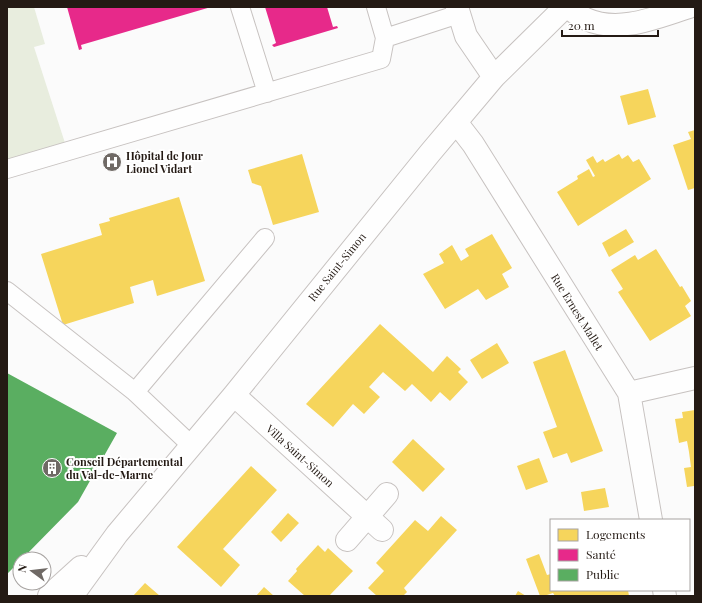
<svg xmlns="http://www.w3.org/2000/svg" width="702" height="603" font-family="'Playfair Display',serif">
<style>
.green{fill:#e8edde}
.homes{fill:#f6d55c}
.health{fill:#e7298a}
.public{fill:#5aae61}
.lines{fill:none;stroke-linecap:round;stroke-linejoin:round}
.service-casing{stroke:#c7c2c0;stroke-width:20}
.minor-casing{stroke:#c7c2c0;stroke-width:24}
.service{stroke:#fefefe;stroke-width:18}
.minor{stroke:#fefefe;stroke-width:22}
.labels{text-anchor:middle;stroke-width:4;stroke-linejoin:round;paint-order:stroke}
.poi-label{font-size:11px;font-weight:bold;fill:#241a14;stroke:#fff;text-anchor:start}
.street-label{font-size:11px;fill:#241a14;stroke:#fff}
</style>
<rect width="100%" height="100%" fill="#fbfbfb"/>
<path class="green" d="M7,7H34L45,44L34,47L65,143L7,160Z"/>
<path class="homes" d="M648,89L656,117L628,125L620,96Z
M695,130V188L688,190L673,145L691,139L688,132Z
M302,154L319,212L273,225L261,186L252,183L248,170Z
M619,154L622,159L628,155L633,162L639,159L651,179L578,226L557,192L578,179L577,176L589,169L593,177L595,176L586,160L593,156L597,163L603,159L605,162Z
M179,197L205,281L157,296L153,280L130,287L134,303L63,325L41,254L102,235L99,224L110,221L109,218Z
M626,229L634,242L609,257L602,243Z
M492,234L512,268L502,274L509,287L486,300L478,289L445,309L423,274L444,263L439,254L452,245L461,261L469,256L465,249Z
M656,249L680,287L682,286L691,301L685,306L691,316L650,341L618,292L623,289L611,270L635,255L638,260Z
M380,324L433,372L447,356L461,369L458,372L468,382L450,401L440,392L431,402L412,384L405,391L383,372L369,387L380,397L364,414L353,404L333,427L306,404Z
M497,343L509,363L482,379L470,360Z
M565,350L603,451L571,463L567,453L553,458L543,432L557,427L533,362Z
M695,410V489H694V486L687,487L684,468L691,467L689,452L687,441L679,443L675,419L683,418L682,412Z
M413,439L445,469L423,492L392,462Z
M539,458L548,482L526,490L517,466Z
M251,466L277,490L223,549L240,565L221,587L177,547Z
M605,488L609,507L584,511L581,492Z
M288,513L299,523L281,542L271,532Z
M441,516L457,530L404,588L407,592L403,596H377L368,588L384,571L376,563L415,520L428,531Z
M318,545L325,552L328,548L353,571L329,596H305L288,581L297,571L296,569Z
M539,554L547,575L551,574V590H628L629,596H555L553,593L544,596H540L526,559Z
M145,583L160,596H133Z
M264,587L274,596H256Z
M518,591L526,596H515Z"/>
<path class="health" d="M67,7H211L81,45L82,49L79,50Z
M265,7H327L333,27L337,26L338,28L274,47L272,45L276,43Z"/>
<path class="public" d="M7,373L117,433L78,502L22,559H20V561L7,574Z"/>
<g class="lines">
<defs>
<path id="service" d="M240,7L267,93
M385,38L459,14
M7,169L381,59L385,38L376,7
M7,291L135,392L191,445
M135,392L265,238"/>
<path id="minor" d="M457,7L466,36L494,77
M567,7C573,11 579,16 586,19C619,34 657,17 689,7
M456,122L473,144L629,393L651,520
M629,393L695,378
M234,395L382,530
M347,540L387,494
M664,590L665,596
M49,596L81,567
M72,596L117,534L234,395L430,153L494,77L565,7"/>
</defs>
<use href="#service" class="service-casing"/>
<use href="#minor" class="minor-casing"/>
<use href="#service" class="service"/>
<use href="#minor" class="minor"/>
</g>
<defs>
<symbol id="hospital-disc" viewBox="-11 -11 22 22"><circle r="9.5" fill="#6f6965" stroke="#fff"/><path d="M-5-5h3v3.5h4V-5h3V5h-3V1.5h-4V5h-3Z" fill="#fff"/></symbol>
<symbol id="building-disc" viewBox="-11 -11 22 22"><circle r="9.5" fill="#6f6965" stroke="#fff"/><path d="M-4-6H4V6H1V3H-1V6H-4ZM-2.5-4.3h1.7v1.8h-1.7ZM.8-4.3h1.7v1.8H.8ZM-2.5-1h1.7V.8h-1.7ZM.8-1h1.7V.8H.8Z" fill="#fff"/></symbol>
</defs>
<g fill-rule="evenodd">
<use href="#hospital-disc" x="101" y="151" width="22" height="22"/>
<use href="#building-disc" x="41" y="457" width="22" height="22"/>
</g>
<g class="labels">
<g class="poi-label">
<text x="126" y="160">Hôpital de Jour<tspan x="126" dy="13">Lionel Vidart</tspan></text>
<text x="66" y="466">Conseil Départemental<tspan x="66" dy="13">du Val-de-Marne</tspan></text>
</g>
<g class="street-label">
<text transform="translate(337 267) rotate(-51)" y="4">Rue Saint-Simon</text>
<text transform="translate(577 312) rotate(58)" y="4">Rue Ernest Mallet</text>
<text transform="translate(300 456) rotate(42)" y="4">Villa Saint-Simon</text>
</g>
</g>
<rect width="702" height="603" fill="none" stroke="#241a14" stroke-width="16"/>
<rect x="550" y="519" width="140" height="72" fill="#ffffff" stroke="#a7a3a1"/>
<rect x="558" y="529" width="20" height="12" fill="#f6d55c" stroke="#a7a3a1"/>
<text x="586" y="539" font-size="12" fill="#241a14">Logements</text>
<rect x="558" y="549" width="20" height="12" fill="#e7298a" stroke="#a7a3a1"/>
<text x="586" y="559" font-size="12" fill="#241a14">Santé</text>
<rect x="558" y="569" width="20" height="12" fill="#5aae61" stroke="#a7a3a1"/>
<text x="586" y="579" font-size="12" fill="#241a14">Public</text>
<g transform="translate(32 571) rotate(285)"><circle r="19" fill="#ffffff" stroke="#a7a3a1"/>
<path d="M0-3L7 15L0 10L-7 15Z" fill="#6f6965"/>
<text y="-6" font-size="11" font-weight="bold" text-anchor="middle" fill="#241a14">N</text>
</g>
<path d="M562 30v6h96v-6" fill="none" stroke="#241a14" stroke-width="2"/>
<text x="568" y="30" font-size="12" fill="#241a14" stroke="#ffffff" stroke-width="3" paint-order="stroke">20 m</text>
</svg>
